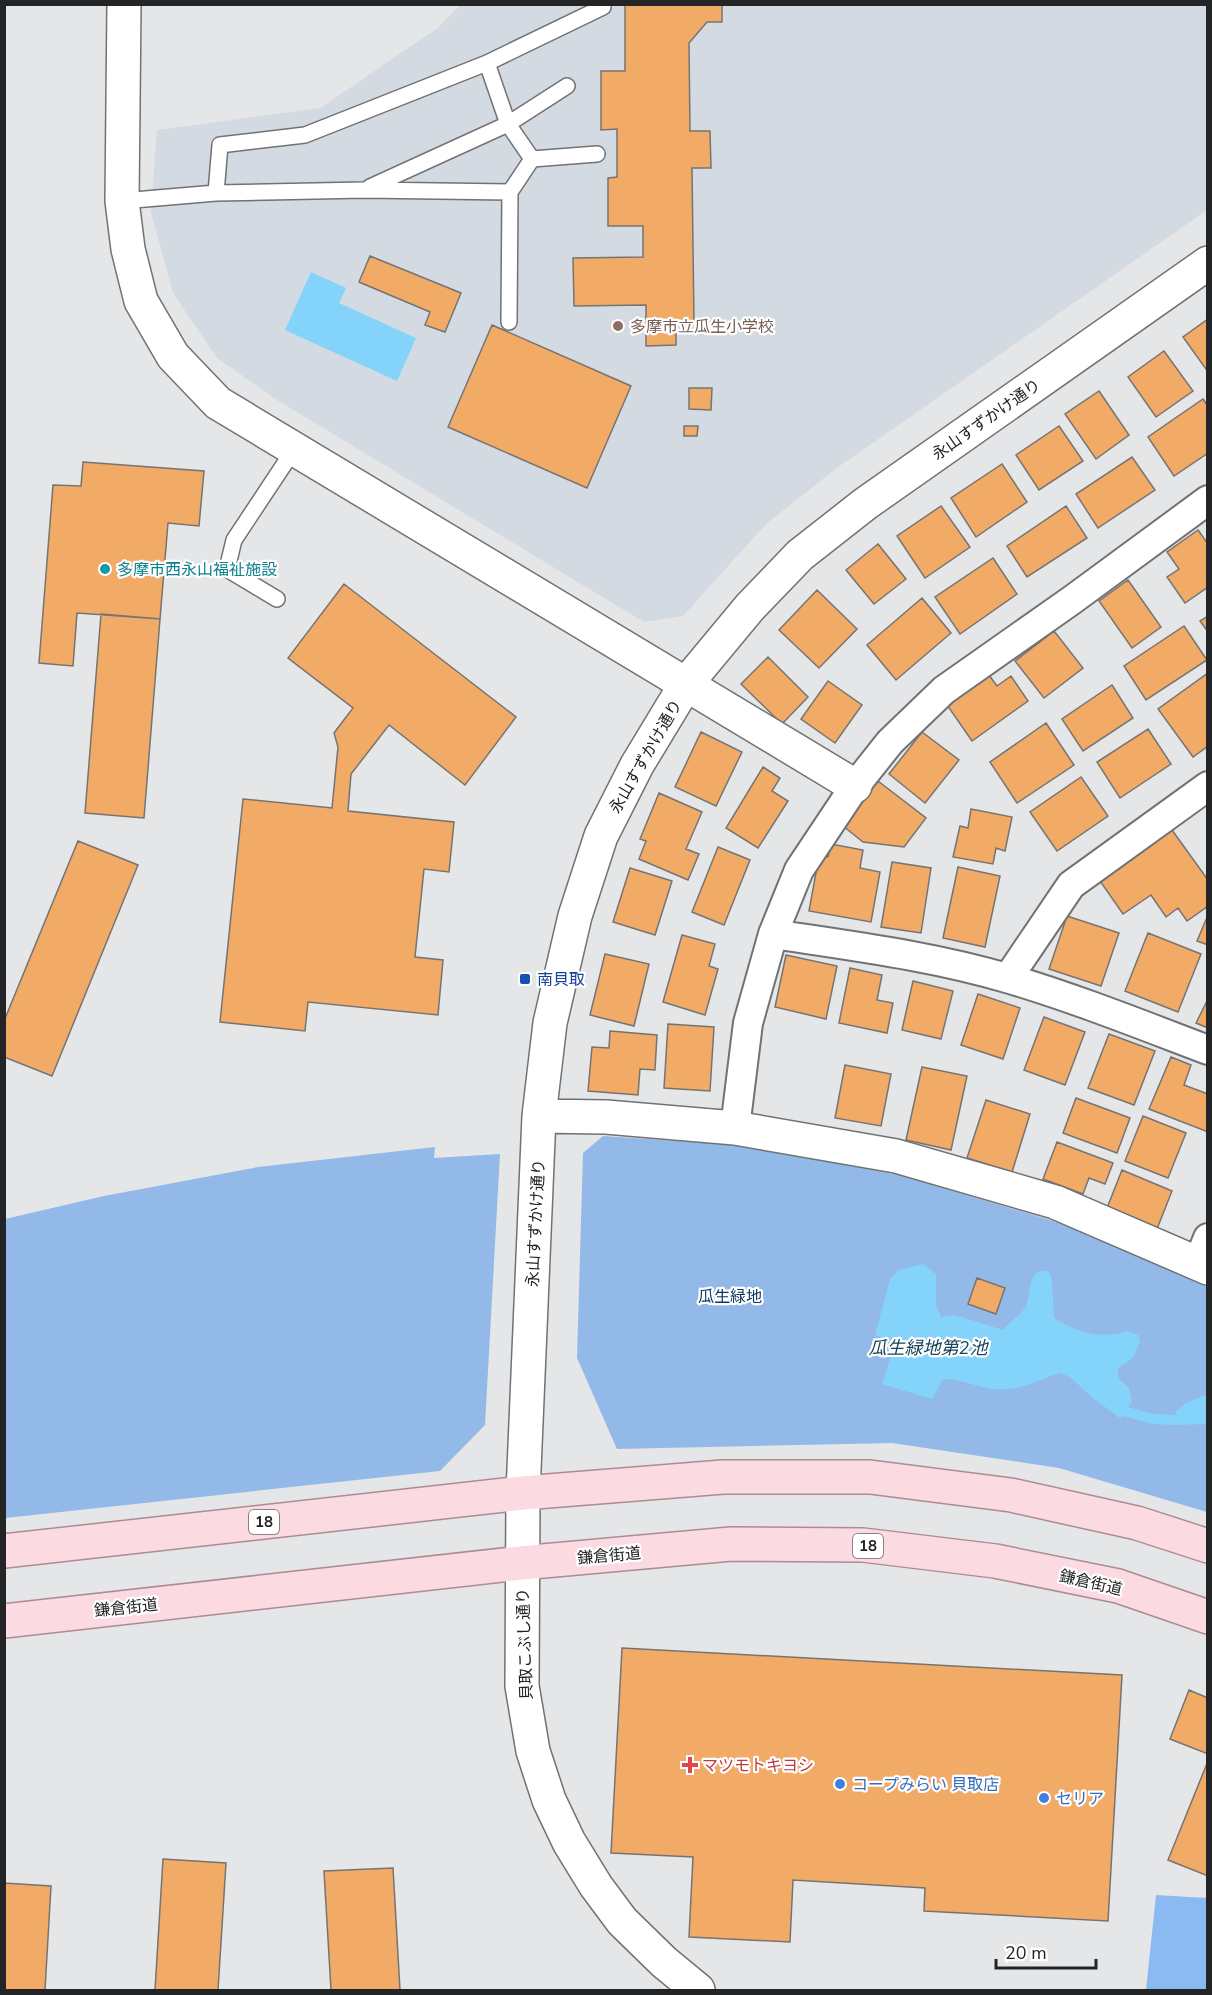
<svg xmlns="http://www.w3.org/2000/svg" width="1212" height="1995" font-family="'Nunito Sans','Noto Sans JP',sans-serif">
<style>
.built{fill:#d3dae2}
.green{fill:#92b9e8}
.forest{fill:#8bbaf2}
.water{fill:#84d3fb}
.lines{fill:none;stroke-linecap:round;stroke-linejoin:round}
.stream{stroke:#84d3fb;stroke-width:10}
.building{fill:#f2aa67;stroke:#767472;stroke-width:1.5}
.lane-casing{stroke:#707274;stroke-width:18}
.street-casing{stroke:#707274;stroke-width:32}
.secondary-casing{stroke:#707274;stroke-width:36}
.primary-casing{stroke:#ad8b94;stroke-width:36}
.lane{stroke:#fff;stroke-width:15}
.street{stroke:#fff;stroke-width:28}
.secondary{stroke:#fff;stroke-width:33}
.primary{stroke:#fbdae2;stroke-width:33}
.education-dot{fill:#8d6e63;stroke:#fff;stroke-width:2}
.culture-dot{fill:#0f9aa8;stroke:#fff;stroke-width:2}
.transit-dot{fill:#1a4fb4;stroke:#fff;stroke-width:2}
.health-dot{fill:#e0444e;stroke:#fff;stroke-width:2}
.shop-dot{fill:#3f7fe0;stroke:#fff;stroke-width:2}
.labels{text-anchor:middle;stroke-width:4.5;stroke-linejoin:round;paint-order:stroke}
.shield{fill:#fff;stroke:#656666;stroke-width:1.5}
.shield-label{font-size:15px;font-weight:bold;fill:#232425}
.education-label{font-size:16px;fill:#785e54;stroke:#fff;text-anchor:start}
.street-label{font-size:16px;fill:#232425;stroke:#fff}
.culture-label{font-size:16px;fill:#0d838f;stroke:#fff;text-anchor:start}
.transit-label{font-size:16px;fill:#164399;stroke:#fff;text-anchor:start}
.park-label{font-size:16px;fill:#0b3661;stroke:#fff}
.health-label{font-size:16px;fill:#be3a42;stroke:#fff;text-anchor:start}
.shop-label{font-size:16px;fill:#366cbe;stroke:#fff;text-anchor:start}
.water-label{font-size:18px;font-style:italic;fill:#174459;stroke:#fff}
</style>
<rect width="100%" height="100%" fill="#e4e6e8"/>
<path class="built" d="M460,5H1207V210L834,470L766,524L683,616L644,622L277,400L217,358L173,293L151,213L157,130L320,108L438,28Z"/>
<path class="green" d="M603,1136L739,1145L899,1175L1057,1222L1207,1285V1512L1059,1468L892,1443L617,1449L577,1358L583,1153Z
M435,1147L434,1158L500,1154L485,1425L440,1471L5,1518V1219L104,1196L258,1167Z"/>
<path class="forest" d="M1156,1895L1207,1898V1990H1146Z"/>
<path class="water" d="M311,272L346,288L339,303L416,338L397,381L285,330Z
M923,1264L936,1274V1305L941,1317L955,1315L1003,1330C1009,1321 1021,1316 1026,1306C1032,1292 1026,1268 1048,1271L1052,1279L1054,1318C1077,1332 1101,1340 1127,1331L1138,1335L1140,1342L1133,1358L1118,1368V1378L1129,1388L1132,1402L1120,1418L1094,1399L1070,1377L1060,1373C1038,1380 1017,1392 993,1389C975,1387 964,1379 943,1379L932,1399L882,1384L895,1343L875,1335L890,1279L899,1270Z
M1202,1396H1207V1424L1177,1425L1176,1411L1186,1403Z"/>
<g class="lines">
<path class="stream" d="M1124,1411L1153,1419L1177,1420"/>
</g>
<path class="building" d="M625,4H722V22H707L689,43L690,131H710L711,168H692L694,323H676V345L646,346V305L574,306L573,258L643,257V226H608V178L617,177V129L601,130V71H625Z
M370,256L461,293L445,332L425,325L430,312L359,282Z
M1208,319V372L1183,337Z
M492,325L631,386L587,488L448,427Z
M1164,351L1193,391L1156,417L1128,377Z
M689,388H712L711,410L689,409Z
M1099,391L1129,435L1096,459L1065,414Z
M1203,399L1208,406V453L1174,476L1148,437Z
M684,426H698L697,436H684Z
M1059,426L1083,461L1039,490L1016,455Z
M1132,457L1155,490L1098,528L1076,494Z
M83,462L204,471L199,526L168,523L160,619L77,613L73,666L39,663L53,485L81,486Z
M1002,464L1027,502L976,537L951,498Z
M941,506L970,547L925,578L897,536Z
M1066,506L1087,538L1027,577L1007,546Z
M1198,530L1208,544V587L1185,603L1167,577L1179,569L1167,552Z
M878,544L906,579L874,604L846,570Z
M993,558L1017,594L960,634L935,597Z
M1128,580L1161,627L1132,648L1099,601Z
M344,584L516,717L465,785L389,725L351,774L348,811L454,822L449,872L424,869L415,957L443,960L438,1015L308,1002L305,1031L220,1022L243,799L332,808L338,747L334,733L353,708L288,658Z
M817,590L857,629L819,668L779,630Z
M922,598L951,633L896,680L867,645Z
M101,614L160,619L144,818L85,813Z
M1208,616V632L1200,621Z
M1184,626L1207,660L1146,700L1124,666Z
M1054,631L1083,668L1044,698L1015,661Z
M768,657L808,697L782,724L741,684Z
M1208,673V746L1193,757L1158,709Z
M989,675L997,686L1011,676L1028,701L972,741L947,705Z
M828,681L862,705L835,743L801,719Z
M1112,685L1133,718L1083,751L1062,719Z
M1046,723L1074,765L1017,803L990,762Z
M1148,729L1171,764L1120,798L1097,762Z
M701,732L742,752L716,806L675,787Z
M922,732L959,760L925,803L889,774Z
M763,767L780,778L772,791L788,801L758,848L726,828Z
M1081,777L1108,816L1057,851L1030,812Z
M878,781L926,818L904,847L863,842L843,826Z
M659,793L702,812L686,849L699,854L688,880L639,859L646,841L640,839Z
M971,809L1012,817L1005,851L996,848L993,864L953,857L960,826L968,828Z
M1172,830L1208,880V906L1187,921L1178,908L1166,917L1151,895L1123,914L1100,881Z
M78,841L138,865L52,1076L4,1057V1021Z
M831,844L863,850L860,868L880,872L871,922L809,911L819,856L828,857Z
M718,847L750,860L724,925L692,912Z
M892,862L931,868L921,933L881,927Z
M958,867L1000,876L985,947L943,938Z
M630,868L672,881L655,935L613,922Z
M1208,915V945L1197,941Z
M1067,916L1119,933L1101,986L1049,969Z
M1148,933L1201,954L1178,1012L1125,991Z
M682,935L715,944L709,966L718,969L705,1015L663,1002Z
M605,954L649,964L634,1026L590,1015Z
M786,955L837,966L826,1019L775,1007Z
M850,968L882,975L877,1000L893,1003L887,1033L839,1023Z
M913,981L953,991L941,1039L902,1030Z
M978,994L1020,1008L1003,1059L961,1045Z
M1208,999V1028L1196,1023Z
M1044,1017L1085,1032L1065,1085L1024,1070Z
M668,1024L714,1027L710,1091L664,1088Z
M610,1031L657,1035L655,1070L640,1069L638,1095L588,1091L592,1047L609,1048Z
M1109,1034L1155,1051L1134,1105L1088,1088Z
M1171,1057L1191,1065L1184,1085L1208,1094V1132L1149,1109Z
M845,1065L891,1074L881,1126L835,1118Z
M922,1067L967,1076L951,1150L906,1140Z
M1076,1098L1130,1118L1117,1153L1063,1133Z
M986,1100L1030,1114L1012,1172L967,1158Z
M1143,1116L1186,1133L1168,1178L1125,1161Z
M1057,1142L1113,1163L1105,1184L1089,1178L1083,1194L1043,1179Z
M1122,1170L1172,1191L1155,1234L1105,1213Z
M977,1278L1005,1288L996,1314L968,1304Z
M622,1648L1122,1675L1108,1921L924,1911L925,1888L793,1880L790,1942L689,1937L693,1857L611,1853Z
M1189,1690L1208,1698V1754L1170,1739Z
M1208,1761V1876L1168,1860Z
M163,1859L226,1863L218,1990H155Z
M393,1868L400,1990H331L324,1871Z
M4,1883L51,1886L45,1990H4Z"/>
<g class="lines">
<defs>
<path id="lane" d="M532,159L508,124L487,63L603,7
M370,187L508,124L567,86
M510,192L532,159L597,154
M216,193L220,145L305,135L487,63
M122,201L216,193L364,190L510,192L509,322
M277,599L227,569L234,540L295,448"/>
<path id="street" d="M773,934C852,946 933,956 1010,979C1077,999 1142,1025 1208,1050
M1008,978L1071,885L1208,786
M735,1128L748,1023L773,934L799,870L855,786L890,742L944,690L1072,600L1208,500
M1198,1263L1208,1238"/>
<path id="secondary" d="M124,4L122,201L128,249L141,301L173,356L218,403L855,786
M539,1116L606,1117L735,1128L896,1156L1055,1202L1208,1268
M698,1990L664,1962L622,1921L596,1886L569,1842L549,1800L533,1751L522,1686L523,1493L539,1116L550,1023L575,916L601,836L637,765L686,684L750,607L800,555L865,504L1208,263"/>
<path id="primary" d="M4,1551L523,1493L723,1477H870L1011,1495L1137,1523L1208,1546
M4,1621L521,1563L731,1544L863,1545L995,1561L1118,1586L1208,1617"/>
</defs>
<use href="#lane" class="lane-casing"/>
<use href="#street" class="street-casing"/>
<use href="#secondary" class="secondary-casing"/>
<use href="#primary" class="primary-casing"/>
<use href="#lane" class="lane"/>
<use href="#street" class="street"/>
<use href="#secondary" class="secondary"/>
<use href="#primary" class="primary"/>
</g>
<circle class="education-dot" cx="618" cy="326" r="6"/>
<circle class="culture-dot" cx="105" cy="569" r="6"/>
<rect class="transit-dot" x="519" y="973" width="12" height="12" rx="3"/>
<path class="health-dot" d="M687 1756h6v6h6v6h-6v6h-6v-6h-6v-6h6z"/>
<g class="shop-dot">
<circle cx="840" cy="1784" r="6"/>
<circle cx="1044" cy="1798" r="6"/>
</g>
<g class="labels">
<g class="shield">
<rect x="249" y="1510" width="30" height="24" rx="4.5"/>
<rect x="853" y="1534" width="30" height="24" rx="4.5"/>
</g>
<g class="shield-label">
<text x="264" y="1527">18</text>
<text x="868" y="1551">18</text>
</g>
<g class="education-label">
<text x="630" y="332">多摩市立瓜生小学校</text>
</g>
<g class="street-label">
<text transform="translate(986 419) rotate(-35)" y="6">永山すずかけ通り</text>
<text transform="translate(645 756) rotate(-60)" y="6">永山すずかけ通り</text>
<text transform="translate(535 1223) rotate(-87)" y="6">永山すずかけ通り</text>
<text transform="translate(609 1555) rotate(-5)" y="6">鎌倉街道</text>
<text transform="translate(1091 1582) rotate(13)" y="6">鎌倉街道</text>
<text transform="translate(126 1607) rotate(-6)" y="6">鎌倉街道</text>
<text transform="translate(524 1644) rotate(-92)" y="6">貝取こぶし通り</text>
</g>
<g class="culture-label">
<text x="117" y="575">多摩市西永山福祉施設</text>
</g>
<g class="transit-label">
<text x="537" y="985">南貝取</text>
</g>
<g class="park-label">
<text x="730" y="1302">瓜生緑地</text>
</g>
<g class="health-label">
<text x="702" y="1771">マツモトキヨシ</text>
</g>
<g class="shop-label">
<text x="852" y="1790">コープみらい 貝取店</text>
<text x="1056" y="1804">セリア</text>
</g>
<g class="water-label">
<text x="928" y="1354">瓜生緑地第2池</text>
</g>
</g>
<rect width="1212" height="1995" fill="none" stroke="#232425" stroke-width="12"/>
<path d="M996 1959v9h100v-9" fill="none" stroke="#232425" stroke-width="3"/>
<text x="1005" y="1959" font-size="18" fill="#232425" stroke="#ffffff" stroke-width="4.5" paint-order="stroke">20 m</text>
</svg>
